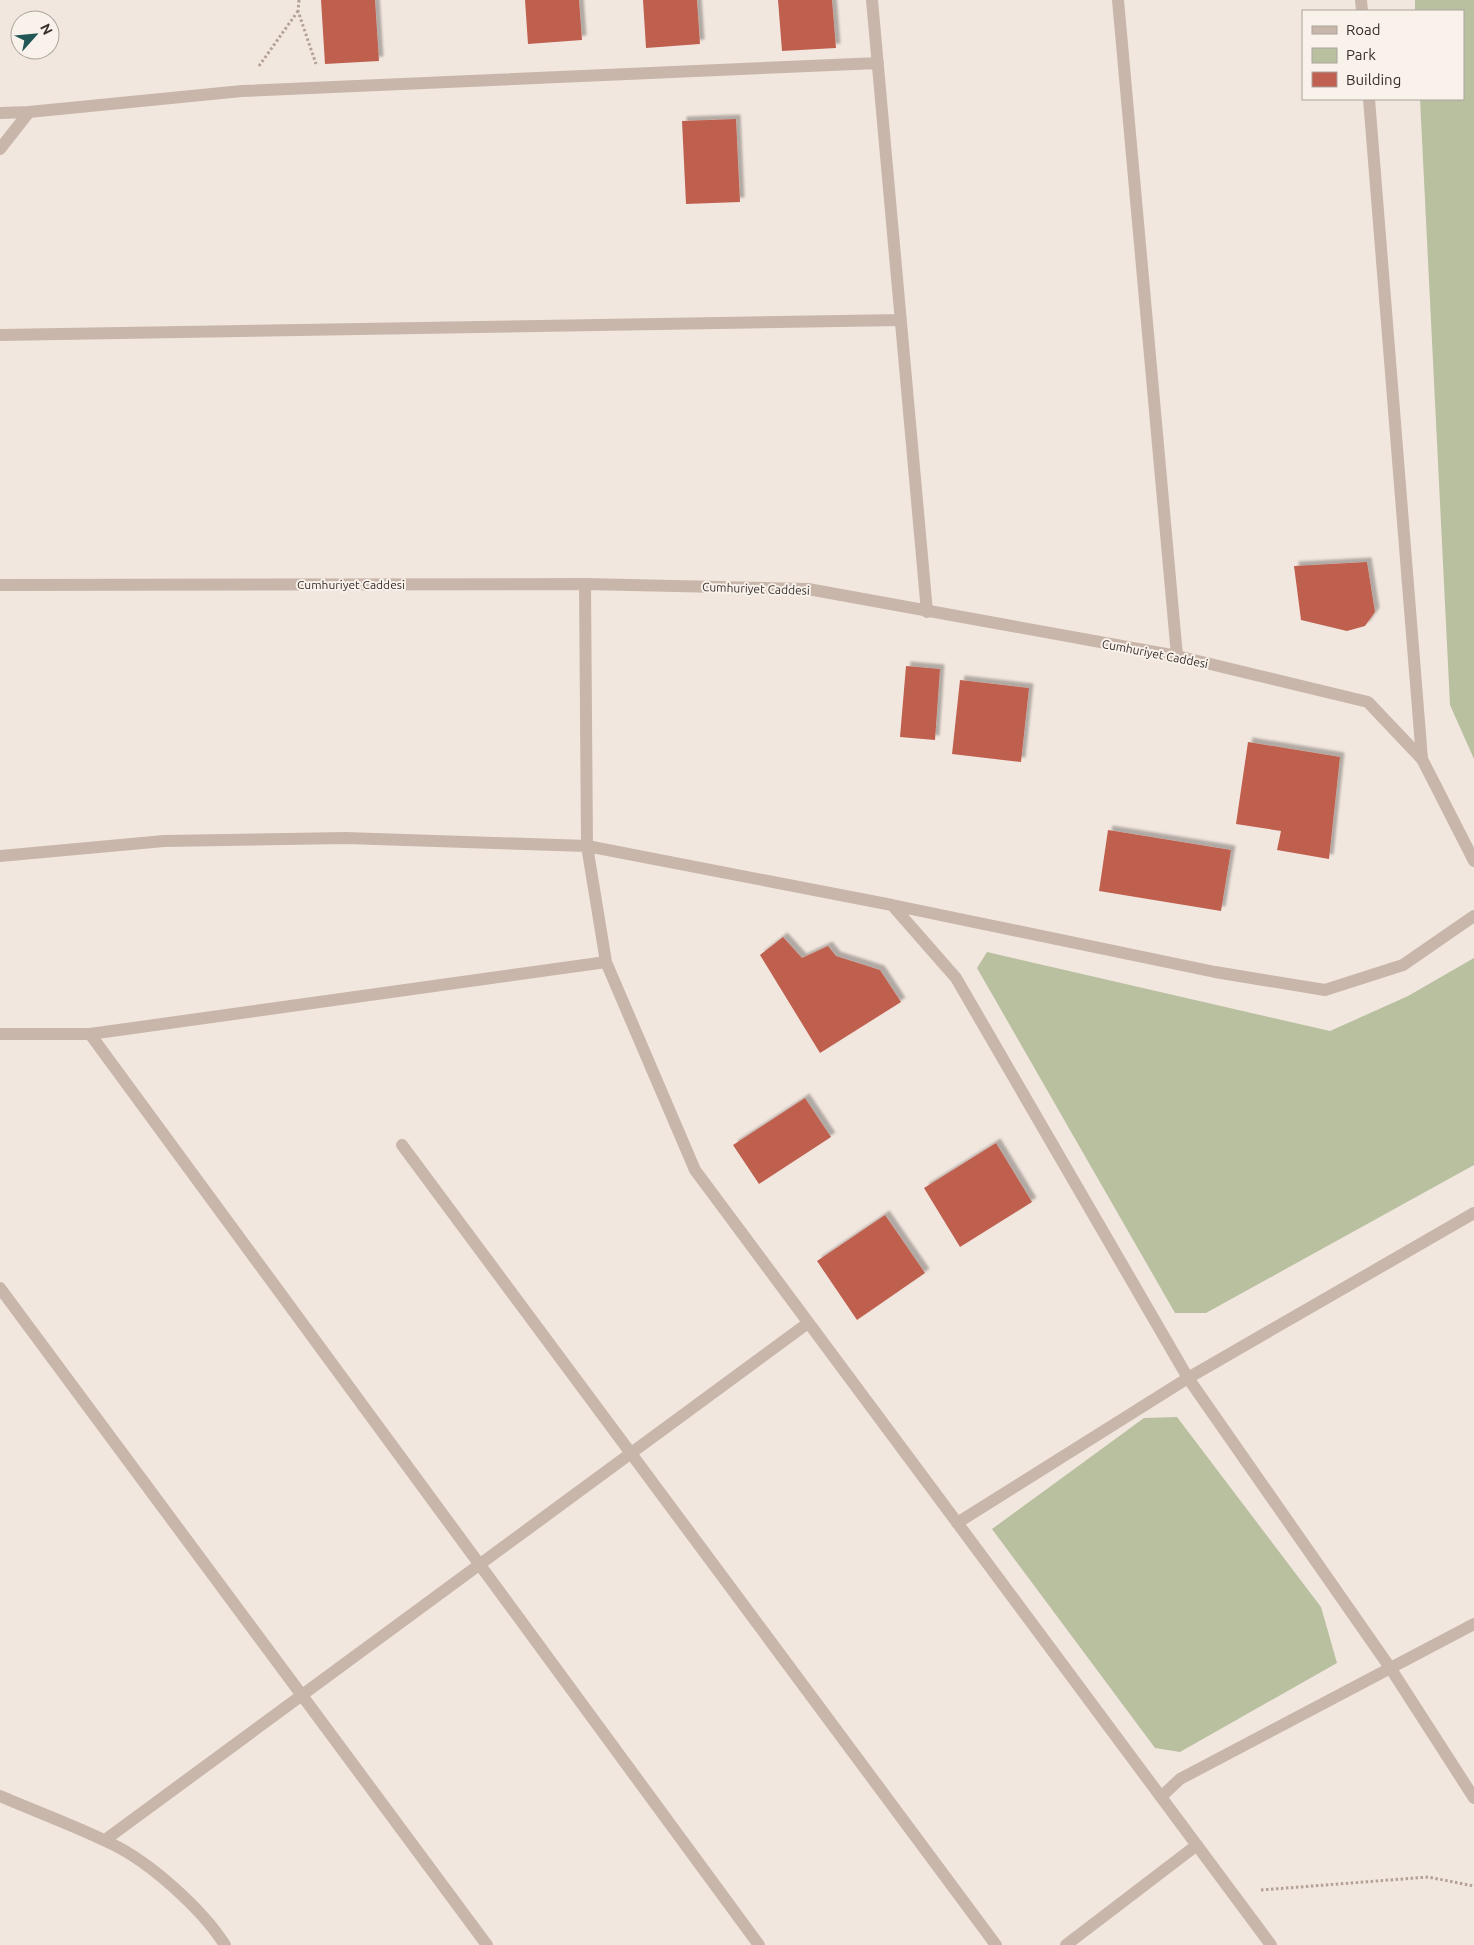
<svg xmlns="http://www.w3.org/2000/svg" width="1474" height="1945" font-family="Ubuntu,sans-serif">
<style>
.green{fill:#b8c0a0}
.building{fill:#bf6050;filter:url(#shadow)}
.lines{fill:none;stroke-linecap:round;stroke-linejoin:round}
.path{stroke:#b5a096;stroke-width:3;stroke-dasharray:2.5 2.5;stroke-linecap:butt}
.minor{stroke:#c9b6ab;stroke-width:12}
.tertiary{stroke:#c9b6ab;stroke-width:12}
.labels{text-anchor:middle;stroke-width:4;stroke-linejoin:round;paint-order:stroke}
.street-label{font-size:12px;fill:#372d2a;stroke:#f9f2eb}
</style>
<defs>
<filter id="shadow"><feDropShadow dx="4.5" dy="-4.5" stdDeviation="1" flood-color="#0004"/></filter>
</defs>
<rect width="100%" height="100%" fill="#f2e7df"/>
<path class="green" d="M1415,0H1474V759L1450,705L1420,99H1463V11H1415Z
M987,952L1330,1031L1408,996L1474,958V1165L1206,1313H1175L977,968Z
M1177,1417L1321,1607L1337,1663L1180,1752L1155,1748L992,1529L1144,1418Z"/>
<path class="building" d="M321,0H375L379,61L325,64Z
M525,0H579L582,40L528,44Z
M643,0H697L700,44L646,48Z
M778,0H832L836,48L782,51Z
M736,119L740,202L686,204L682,121Z
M1367,562L1375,612L1365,626L1347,631L1301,620L1294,566Z
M906,666L940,669L935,740L900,737Z
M960,680L1029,688L1021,762L952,754Z
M1248,742L1340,757L1329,859L1277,850L1281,831L1236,824Z
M1108,830L1231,850L1221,911L1099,891Z
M783,937L802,958L828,946L836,956L880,970L901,1002L820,1053L760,955Z
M805,1098L831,1137L759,1184L733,1145Z
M996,1143L1032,1202L960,1247L924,1188Z
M885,1215L925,1273L857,1320L817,1261Z"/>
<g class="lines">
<path class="path" d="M299,0L298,11L316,64
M259,66L298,11
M1261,1890L1428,1877L1474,1886"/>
<path class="minor" d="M872,0L927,612
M1118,0L1177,656
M1361,0L1362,11
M1369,99L1422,759
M0,113L29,112L242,91L878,63
M0,149L29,112
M0,335L901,320
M585,584L587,846L606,962L695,1170L1271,1945
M0,856L164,841L346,838L587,846L892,905L956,978L1188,1378L1391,1669L1474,1798
M892,905L1215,972L1325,990L1403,965L1474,916
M0,1034H90L606,962
M90,1034L759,1945
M402,1145L996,1945
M0,1288L487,1945
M957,1523L1188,1378L1474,1213
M1161,1797L1180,1779L1474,1624
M105,1840L808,1323
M1066,1945L1197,1845"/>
<path class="tertiary" d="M0,585L585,584L808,589L1177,656L1368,702L1422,759L1474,861
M0,1796C37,1812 76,1826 112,1844C151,1863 202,1909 225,1945"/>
</g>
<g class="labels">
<g class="street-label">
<text x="351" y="589">Cumhuriyet Caddesi</text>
<text transform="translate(756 589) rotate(2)" y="4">Cumhuriyet Caddesi</text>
<text transform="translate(1155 654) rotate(11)" y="4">Cumhuriyet Caddesi</text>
</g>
</g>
<rect x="1302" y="10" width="162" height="90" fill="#f9f2eb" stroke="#aba39e"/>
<rect x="1312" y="26" width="25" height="8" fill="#c9b6ab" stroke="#aba39e"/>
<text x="1346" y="35" font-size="15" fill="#372d2a">Road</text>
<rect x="1312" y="48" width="25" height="15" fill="#b8c0a0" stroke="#aba39e"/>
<text x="1346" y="60" font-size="15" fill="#372d2a">Park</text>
<rect x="1312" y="72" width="25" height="15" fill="#bf6050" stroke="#aba39e"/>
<text x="1346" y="85" font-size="15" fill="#372d2a">Building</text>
<g transform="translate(35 35) rotate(63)"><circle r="24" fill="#f9f2eb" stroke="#aba39e"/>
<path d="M0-4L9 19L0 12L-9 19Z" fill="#225755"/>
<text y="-8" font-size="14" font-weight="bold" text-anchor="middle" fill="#372d2a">N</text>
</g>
</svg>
